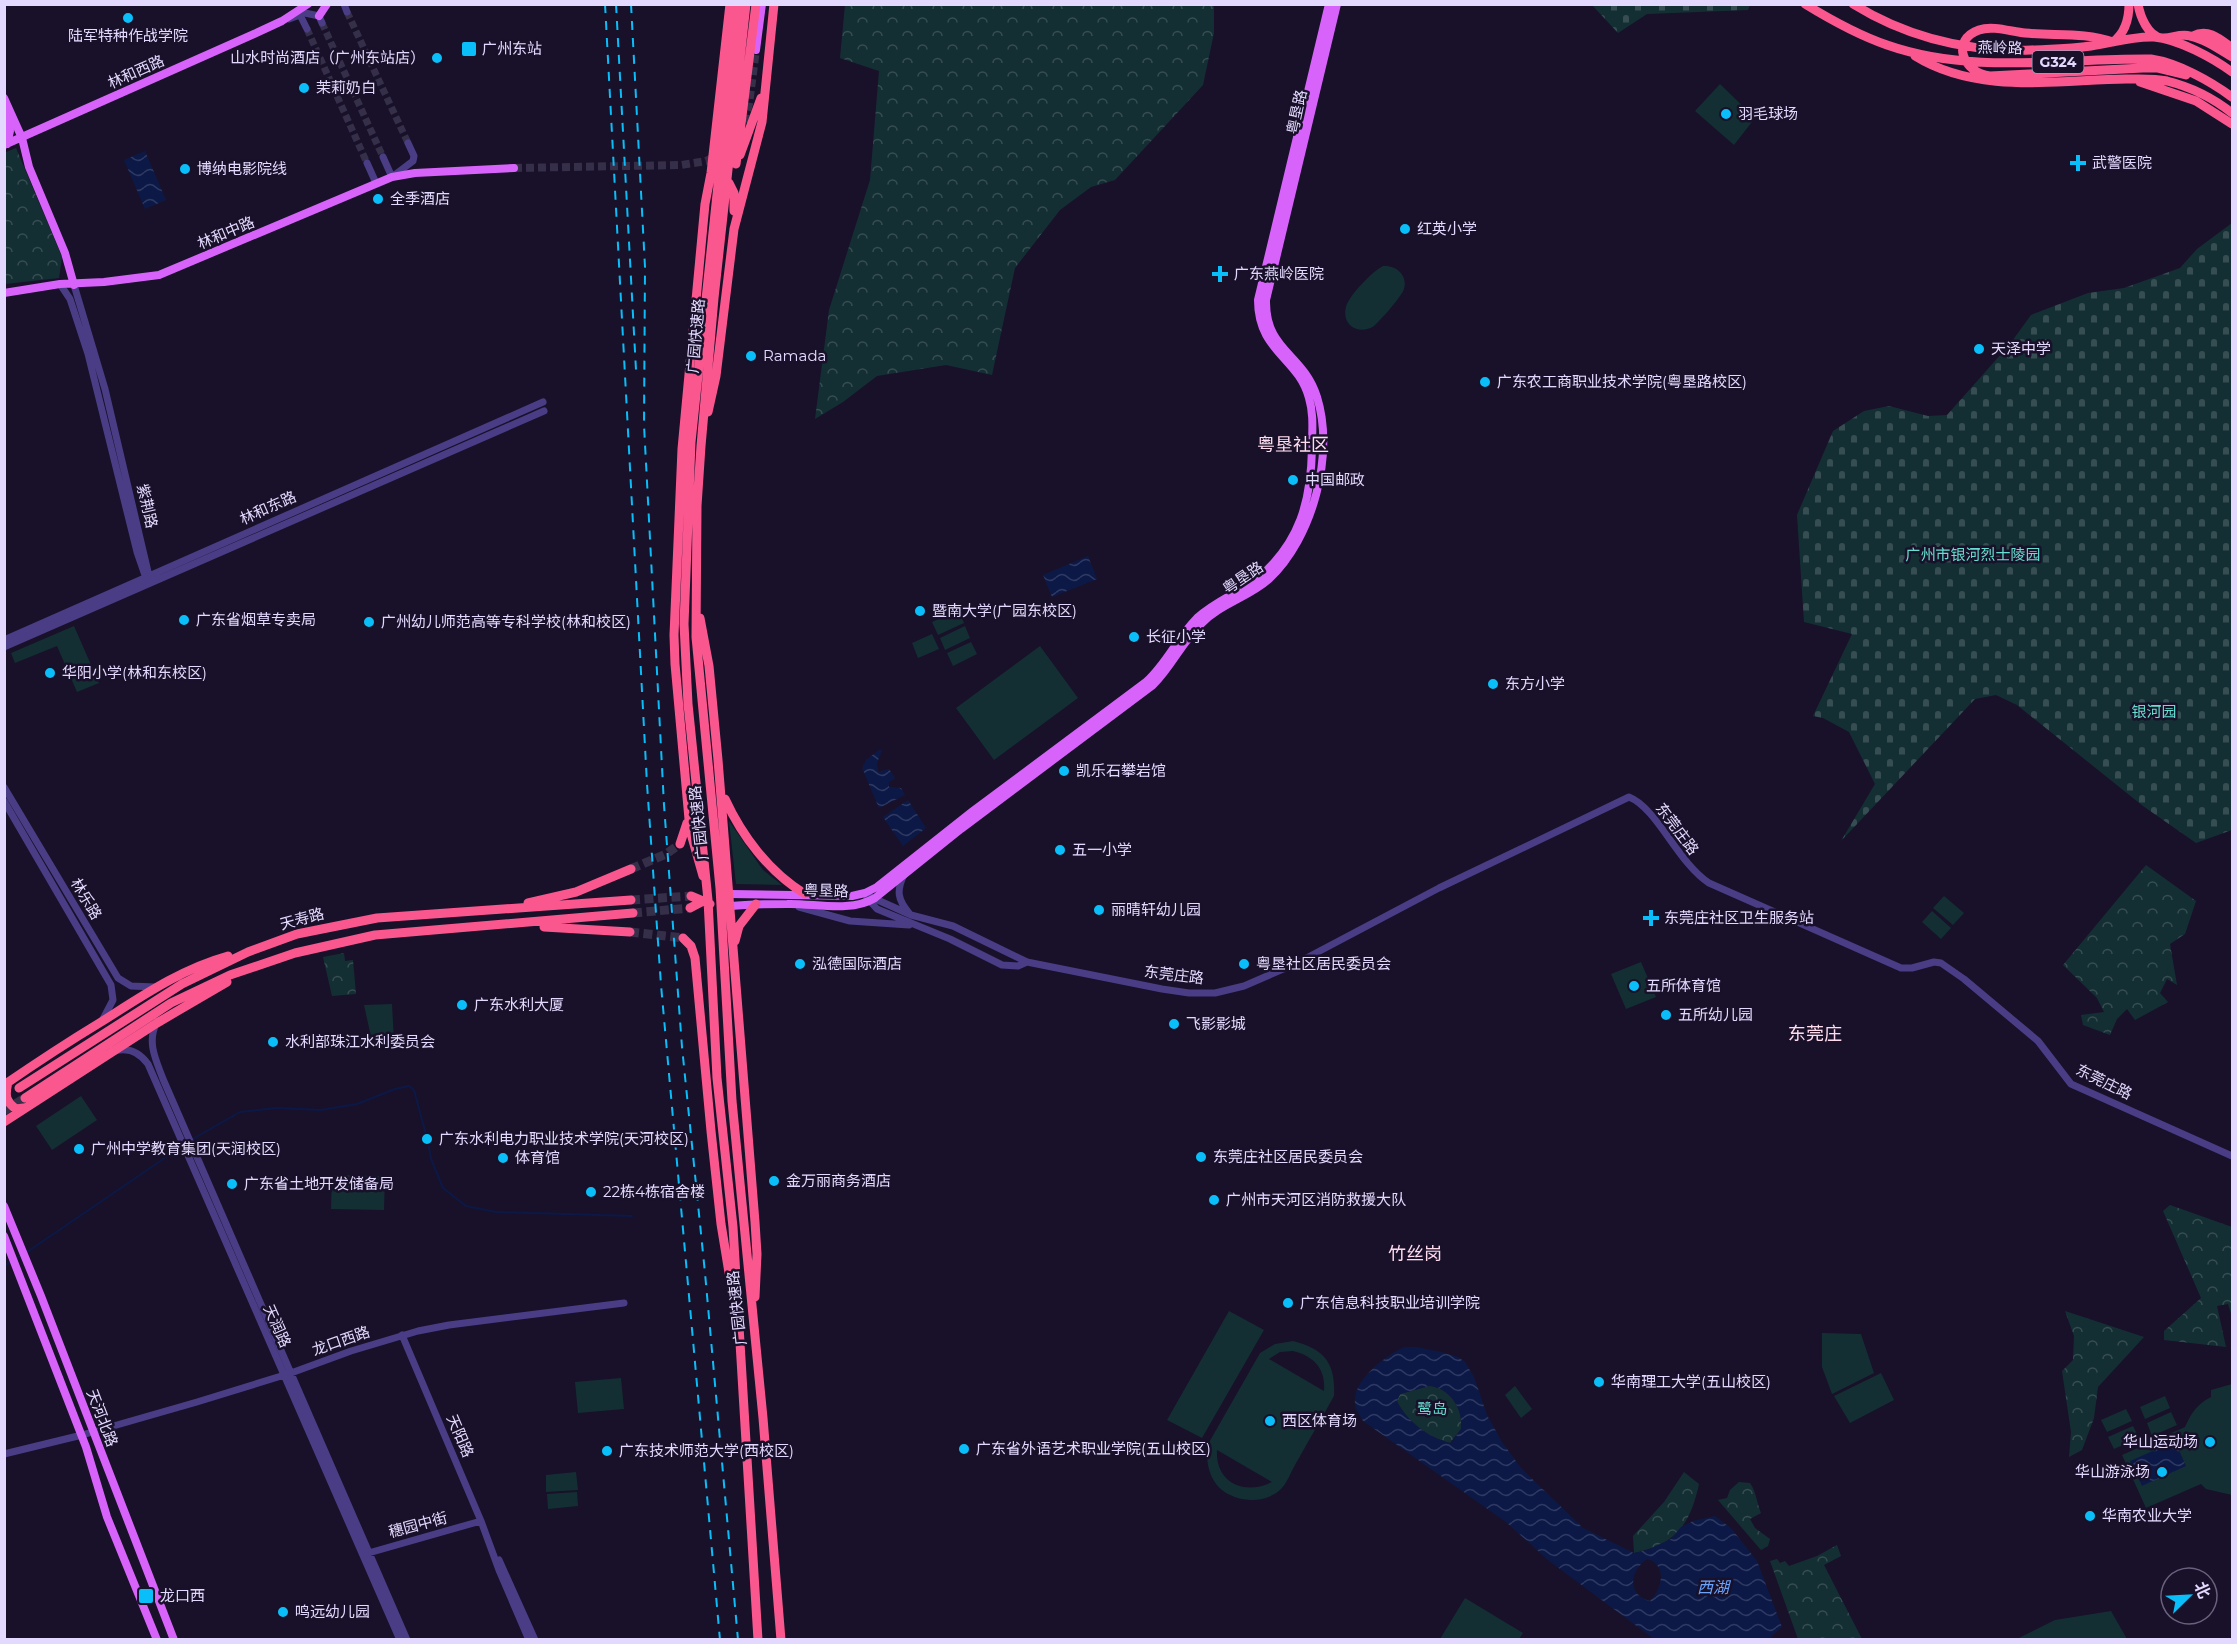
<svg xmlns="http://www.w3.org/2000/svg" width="2237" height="1644" font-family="Montserrat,'Noto Sans SC',sans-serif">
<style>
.forest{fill:url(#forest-crowns)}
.cemetery{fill:url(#cemetery-stones)}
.garden{fill:#142f33;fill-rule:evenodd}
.water{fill:url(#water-waves);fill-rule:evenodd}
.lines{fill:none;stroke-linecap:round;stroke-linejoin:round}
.stream{stroke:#0c1947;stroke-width:2}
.minor-tunnel{stroke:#362f49;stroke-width:7;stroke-dasharray:7 3.5;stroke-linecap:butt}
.major-tunnel{stroke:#362f49;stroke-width:8;stroke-dasharray:8 4;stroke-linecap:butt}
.highway-tunnel{stroke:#362f49;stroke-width:9;stroke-dasharray:9 4.5;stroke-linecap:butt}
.minor{stroke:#4a3d86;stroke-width:7}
.major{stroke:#d863fb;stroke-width:8}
.highway{stroke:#fb578f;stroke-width:9}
.rail{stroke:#0abff9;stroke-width:2;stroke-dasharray:9 8;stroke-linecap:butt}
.poi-dot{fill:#0abff9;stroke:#181129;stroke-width:2}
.labels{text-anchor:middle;stroke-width:5;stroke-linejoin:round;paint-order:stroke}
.shield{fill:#181129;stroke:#a69dbe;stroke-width:1.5}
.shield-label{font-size:14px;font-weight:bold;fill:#e3d9fe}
.poi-label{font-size:15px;fill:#e3d9fe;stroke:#181129;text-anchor:start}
.street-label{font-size:15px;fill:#e3d9fe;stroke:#181129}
.park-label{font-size:15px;fill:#66ded1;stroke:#181129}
.water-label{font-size:16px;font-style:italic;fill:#6aa3fc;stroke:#181129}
.quarter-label{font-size:18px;fill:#fedbed;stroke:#181129}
</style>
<defs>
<pattern id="forest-crowns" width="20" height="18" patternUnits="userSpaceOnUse" patternTransform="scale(1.5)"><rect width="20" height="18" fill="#142f33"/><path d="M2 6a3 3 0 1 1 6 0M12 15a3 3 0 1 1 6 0" fill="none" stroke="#364d52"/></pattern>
<pattern id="cemetery-stones" width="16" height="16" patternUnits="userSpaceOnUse" patternTransform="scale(1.5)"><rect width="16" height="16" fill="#142f33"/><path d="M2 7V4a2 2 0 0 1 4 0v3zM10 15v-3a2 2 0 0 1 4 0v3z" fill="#364d52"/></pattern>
<pattern id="water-waves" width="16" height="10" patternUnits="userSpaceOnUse" patternTransform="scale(1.5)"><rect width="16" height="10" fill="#0c1947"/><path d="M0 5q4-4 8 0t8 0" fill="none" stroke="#2f3a63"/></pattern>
</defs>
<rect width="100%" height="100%" fill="#181129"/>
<path class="forest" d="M845,5H1214V33L1203,85L1115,180L1091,187L1060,210L1015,268L992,375L946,365L877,376L843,402L815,419L829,310L870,180L879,71L840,58Z
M16,148L62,257L59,278L5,284L4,153Z
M2146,865L2196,901L2185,934L2170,944L2177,985L2167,979L2160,993L2168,1002L2135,1020L2127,1009L2117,1019L2110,1035L2083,1025L2081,1015L2104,1012L2097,998L2063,965Z
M344,953L345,961L353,960L356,994L332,996L323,957Z
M2170,1205L2232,1227V1317L2228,1304L2217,1306L2226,1347L2164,1340V1331L2201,1298L2163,1211Z
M2065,1311L2144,1337L2098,1387L2094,1418L2082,1450L2069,1457L2071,1432L2062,1371L2073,1360L2074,1336Z
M1429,1386C1449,1387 1464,1409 1461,1429L1450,1443C1429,1438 1406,1421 1397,1401L1400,1394Z
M1684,1472L1699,1484C1690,1525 1676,1544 1634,1553L1633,1536L1664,1502Z
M1739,1482L1750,1483C1756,1491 1757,1504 1761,1513L1750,1519L1755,1528L1770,1539L1768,1546L1761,1550L1718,1500L1727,1498L1730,1490Z
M1837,1545L1841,1556L1824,1565L1862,1639H1798L1770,1561L1777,1559L1780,1563L1785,1561L1789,1566L1817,1556Z"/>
<path class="cemetery" d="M1592,5H1750L1748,10L1647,14L1618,33Z
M2232,223V830L2196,843L2143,806L2017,705L1996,695L1975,699L1841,841L1875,784L1849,732L1823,718L1813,716L1852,634L1804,622L1797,515L1833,431L1864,411L1889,406L1928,416L1947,415L2010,344L2031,315L2088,293L2124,288L2180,268L2197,249Z"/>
<path class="garden" d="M1720,84L1755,118L1734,145L1695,111Z
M1383,266C1396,265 1408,275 1404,289C1402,296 1380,321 1374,326C1359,336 1341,325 1346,307C1349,295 1373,271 1383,266Z
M958,610L964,623L938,635L932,622Z
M74,626L99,683L77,692L57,646L15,663L11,653Z
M965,626L970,638L945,650L940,638Z
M932,634L939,649L918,658L912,643Z
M971,642L977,654L953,666L947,653Z
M1040,646L1078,698L994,760L956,708Z
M729,821L763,870L782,885L736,884Z
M1944,896L1964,913L1953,925L1933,908Z
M1932,911L1951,928L1941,939L1922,922Z
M1641,962L1656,997L1626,1009L1611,974Z
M392,1004L394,1041L373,1046L364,1005Z
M81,1096L97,1120L52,1150L36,1126Z
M332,1175L385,1176L384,1210L331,1209Z
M1229,1311L1264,1330L1202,1438L1167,1420Z
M1822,1333L1861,1334L1874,1373L1832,1394L1822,1367Z
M1293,1341C1324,1349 1336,1363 1334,1396C1321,1419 1308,1442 1295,1465C1291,1472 1287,1483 1281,1489C1268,1502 1244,1503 1228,1494C1210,1484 1206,1465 1207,1446L1260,1353L1275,1344ZM1293,1351C1314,1356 1326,1369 1324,1391L1269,1359L1280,1352ZM1217,1450L1272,1482C1245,1496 1215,1483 1217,1450Z
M1881,1373L1894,1400L1850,1423L1834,1396Z
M621,1378L624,1409L578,1413L575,1382Z
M2232,1384V1495L2206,1489L2201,1484L2146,1508L2122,1455L2185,1427C2191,1413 2197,1404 2211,1397V1390Z
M1515,1386L1532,1409L1521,1418L1505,1395Z
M2165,1396L2170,1408L2145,1419L2140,1407Z
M2126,1409L2132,1421L2107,1432L2101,1420Z
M2171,1412L2177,1425L2152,1436L2147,1423Z
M2133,1426L2139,1438L2114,1449L2108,1437Z
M576,1472L578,1490L546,1492V1475Z
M577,1492L578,1506L548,1509L547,1494Z
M1465,1598L1523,1633L1519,1639H1440Z
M2111,1611L2127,1639H2017L2055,1620Z"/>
<path class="water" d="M145,151L166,200L145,209L124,160Z
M1088,556L1097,579L1052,597L1043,575Z
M879,750H882L877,763L878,772L889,769L895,778L889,782V787L901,788L905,795L879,808L862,768L866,760Z
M908,800L926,828L903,846L883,817Z
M1405,1347H1416L1441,1352L1458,1357L1465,1362L1474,1377L1487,1415L1502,1442L1521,1468L1583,1528L1634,1553L1647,1550L1671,1539L1681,1527L1693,1521L1715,1516L1731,1528L1757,1561L1782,1627L1769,1639H1654L1548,1560L1506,1522L1363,1421C1360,1415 1355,1410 1355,1403C1352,1381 1387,1354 1405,1347ZM1429,1386C1449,1387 1464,1409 1461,1429L1451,1443C1429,1438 1406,1421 1397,1401L1400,1394ZM1647,1559C1668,1565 1662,1589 1650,1601C1627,1595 1629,1571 1647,1559Z
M2175,1441L2186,1466L2142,1486L2130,1461Z"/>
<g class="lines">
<path class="stream" d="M191,1140L240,1112L276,1108L321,1110L357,1104L395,1089L409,1086L414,1090L428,1142L431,1159L443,1188L466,1206L496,1212L632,1216
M27,1252L181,1147
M4,1266L22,1255"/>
<path class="minor-tunnel" d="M347,12L408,143
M322,23L383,157
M307,29L367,163"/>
<path class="major-tunnel" d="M744,122L749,104L756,50
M514,168L681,165L706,161L716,156"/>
<path class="highway-tunnel" d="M631,869L666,854L680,844
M631,900L691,896
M633,913L690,908
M630,932L683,938
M4,1111L25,1098"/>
<path class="minor" d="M344,4L347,12
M300,15L307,29
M289,19L305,13L319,16L322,23
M383,157L392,177L413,161L414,156L408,143
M367,163L376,183
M60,284L70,299L88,354L137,552L147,581
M74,285L105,389L149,576V581
M4,640L543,402
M4,647L544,411
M4,787L118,978L131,986L155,987
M4,801L111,985L113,1000L103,1019
M904,875C896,891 898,900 909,913
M871,897L911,915L953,926L1027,962L1162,989L1189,993H1215L1244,986L1297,963L1439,888L1629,797C1657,808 1678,863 1709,883L1901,968H1912L1934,962L1941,963L1964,979L2038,1041L2071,1084L2232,1156
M867,898L877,909L950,939L1002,965L1018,966L1027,962
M799,907L850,921L909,925
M156,1024C147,1043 156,1060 163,1079L407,1640
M115,1051C129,1047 140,1053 148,1064L400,1640
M402,1335L481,1521L499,1570L529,1640
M4,1454L82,1435L197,1402L291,1373L351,1351L418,1331L449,1325L624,1303
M365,1554L481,1521
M499,1560L535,1640"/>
<path class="major" d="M319,16L327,4
M756,50L762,4
M4,98L22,138L29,167L65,253L74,285
M4,116L10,131L7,144
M4,145L254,34L282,21L308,4
M4,293L60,284L104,282L159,275L392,177L415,173L514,168
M730,894L852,896L865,893L877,887L973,811L1146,682C1167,663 1177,638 1197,618C1215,601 1239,593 1258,578C1300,543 1311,501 1312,448C1312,431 1314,415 1309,398C1298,357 1258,352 1258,300L1329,4
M731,906C749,904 768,904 787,904C814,903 850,913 875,898L961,829L1153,685C1172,666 1182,642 1201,624C1220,604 1249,597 1269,579C1313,538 1335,454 1317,397C1303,353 1265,351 1266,300L1337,4
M4,1206L41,1296L174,1640
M4,1236L86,1447L107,1517L157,1640"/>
<path class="highway" d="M737,4L691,442L684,624L688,704L708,900L717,1078L733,1227L758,1640
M746,4L714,298L701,446L697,506L696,637L720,888L732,1101L763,1418L781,1640
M1805,4C1831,20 1858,35 1887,45C1973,75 2062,58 2151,59C2178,63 2210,81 2232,97
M1853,4C1908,38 1968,52 2031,50C2051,49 2071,49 2091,46C2111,43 2133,36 2154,37C2178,39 2213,58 2232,72
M2138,4C2140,16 2148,37 2162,38C2171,39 2180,33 2190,36C2205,39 2219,49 2232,57
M2193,36C2208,28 2220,39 2232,48
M2113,42C2085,32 2055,36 2025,33C2012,32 1993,25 1979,30C1950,40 1963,73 1990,76L2143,68H2157L2186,75
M2113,42C2125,33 2129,19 2129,4
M1915,56C1978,95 2056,80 2126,79C2140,79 2153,78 2167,81C2191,87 2213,98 2232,113
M2140,82L2196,101L2232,124
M740,155L761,98
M736,164L756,4
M725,183H729L734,193V211
M708,412L716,376L734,229L762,122L774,4
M700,618L709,666L718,760L755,1222L757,1254L755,1297
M725,799C742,836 769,872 805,894
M680,844L687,823
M703,876L690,830L675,664L674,635L682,449L705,204L711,173L730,4
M691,896L710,904
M528,903L576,892L631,869
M690,908L707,899
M544,927L630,932
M683,938L691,946L695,958L711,1131L721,1224L732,1291
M735,941L739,926L756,904
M8,1082C5,1095 5,1101 16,1109L24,1108
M4,1085C36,1063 68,1042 101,1022C142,996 181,969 228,956
M19,1088L182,984L248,952L297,934L377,918L631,900
M25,1098L171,1003L230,975L295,953L375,935L633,913
M4,1122L157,1023L227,982"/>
<path class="rail" d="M605,4L647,784L661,985L720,1640
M616,4L636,370
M631,4L645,267L644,425L664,805L682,1047L705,1273L738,1640"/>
</g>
<g class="poi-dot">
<circle cx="128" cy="18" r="6"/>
<rect x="461" y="41" width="16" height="16" rx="3"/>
<circle cx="437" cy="58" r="6"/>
<circle cx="304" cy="88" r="6"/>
<circle cx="1726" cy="114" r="6"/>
<path d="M2075 154h6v6h6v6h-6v6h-6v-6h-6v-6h6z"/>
<circle cx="185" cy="169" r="6"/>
<circle cx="378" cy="199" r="6"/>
<circle cx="1405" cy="229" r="6"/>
<path d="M1217 265h6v6h6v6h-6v6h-6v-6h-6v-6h6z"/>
<circle cx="1979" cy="349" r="6"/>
<circle cx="751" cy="356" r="6"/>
<circle cx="1485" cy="382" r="6"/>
<circle cx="1293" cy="480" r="6"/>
<circle cx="920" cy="611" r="6"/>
<circle cx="184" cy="620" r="6"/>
<circle cx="369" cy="622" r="6"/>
<circle cx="1134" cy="637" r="6"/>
<circle cx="50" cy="673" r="6"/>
<circle cx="1493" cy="684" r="6"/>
<circle cx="1064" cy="771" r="6"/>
<circle cx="1060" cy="850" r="6"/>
<circle cx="1099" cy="910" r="6"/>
<path d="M1648 909h6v6h6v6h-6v6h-6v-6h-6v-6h6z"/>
<circle cx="800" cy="964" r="6"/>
<circle cx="1244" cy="964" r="6"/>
<circle cx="1634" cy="986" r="6"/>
<circle cx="462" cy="1005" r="6"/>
<circle cx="1666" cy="1015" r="6"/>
<circle cx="1174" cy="1024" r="6"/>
<circle cx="273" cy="1042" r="6"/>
<circle cx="427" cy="1139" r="6"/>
<circle cx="79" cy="1149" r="6"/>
<circle cx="1201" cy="1157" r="6"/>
<circle cx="503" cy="1158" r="6"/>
<circle cx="774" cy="1181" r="6"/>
<circle cx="232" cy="1184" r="6"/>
<circle cx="591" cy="1192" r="6"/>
<circle cx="1214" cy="1200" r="6"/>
<circle cx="1288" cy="1303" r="6"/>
<circle cx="1599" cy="1382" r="6"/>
<circle cx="1270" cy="1421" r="6"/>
<circle cx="2210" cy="1442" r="6"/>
<circle cx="964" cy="1449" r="6"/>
<circle cx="607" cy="1451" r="6"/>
<circle cx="2162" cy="1472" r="6"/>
<circle cx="2090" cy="1516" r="6"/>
<rect x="138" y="1588" width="16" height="16" rx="3"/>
<circle cx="283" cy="1612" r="6"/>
</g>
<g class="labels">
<rect class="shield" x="2032.5" y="51" width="51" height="22" rx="4.5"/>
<g class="shield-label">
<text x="2058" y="67">G324</text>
</g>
<g class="poi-label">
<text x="128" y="41" text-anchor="middle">陆军特种作战学院</text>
<text x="482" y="54">广州东站</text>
<text x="425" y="63" text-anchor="end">山水时尚酒店（广州东站店）</text>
<text x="316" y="93">茉莉奶白</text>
<text x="1738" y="119">羽毛球场</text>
<text x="2092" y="168">武警医院</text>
<text x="197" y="174">博纳电影院线</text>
<text x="390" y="204">全季酒店</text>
<text x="1417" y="234">红英小学</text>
<text x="1234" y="279">广东燕岭医院</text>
<text x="1991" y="354">天泽中学</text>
<text x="763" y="361">Ramada</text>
<text x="1497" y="387">广东农工商职业技术学院(粤垦路校区)</text>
<text x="1305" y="485">中国邮政</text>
<text x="932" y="616">暨南大学(广园东校区)</text>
<text x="196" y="625">广东省烟草专卖局</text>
<text x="381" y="627">广州幼儿师范高等专科学校(林和校区)</text>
<text x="1146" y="642">长征小学</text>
<text x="62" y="678">华阳小学(林和东校区)</text>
<text x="1505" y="689">东方小学</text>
<text x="1076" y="776">凯乐石攀岩馆</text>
<text x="1072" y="855">五一小学</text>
<text x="1111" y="915">丽晴轩幼儿园</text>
<text x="1664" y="923">东莞庄社区卫生服务站</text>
<text x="812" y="969">泓德国际酒店</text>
<text x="1256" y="969">粤垦社区居民委员会</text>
<text x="1646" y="991">五所体育馆</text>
<text x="474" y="1010">广东水利大厦</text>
<text x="1678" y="1020">五所幼儿园</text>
<text x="1186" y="1029">飞影影城</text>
<text x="285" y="1047">水利部珠江水利委员会</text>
<text x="439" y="1144">广东水利电力职业技术学院(天河校区)</text>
<text x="91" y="1154">广州中学教育集团(天润校区)</text>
<text x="1213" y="1162">东莞庄社区居民委员会</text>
<text x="515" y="1163">体育馆</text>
<text x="786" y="1186">金万丽商务酒店</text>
<text x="244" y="1189">广东省土地开发储备局</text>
<text x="603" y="1197">22栋4栋宿舍楼</text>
<text x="1226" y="1205">广州市天河区消防救援大队</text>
<text x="1300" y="1308">广东信息科技职业培训学院</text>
<text x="1611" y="1387">华南理工大学(五山校区)</text>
<text x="1282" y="1426">西区体育场</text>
<text x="2198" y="1447" text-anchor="end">华山运动场</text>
<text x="976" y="1454">广东省外语艺术职业学院(五山校区)</text>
<text x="619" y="1456">广东技术师范大学(西校区)</text>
<text x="2150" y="1477" text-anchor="end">华山游泳场</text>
<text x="2102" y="1521">华南农业大学</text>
<text x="160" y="1601">龙口西</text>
<text x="295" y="1617">鸣远幼儿园</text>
</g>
<g class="street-label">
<text transform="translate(2000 48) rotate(1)" y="5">燕岭路</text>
<text transform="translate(136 72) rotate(-24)" y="5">林和西路</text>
<text transform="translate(1297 112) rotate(-78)" y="5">粤垦路</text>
<text transform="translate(226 233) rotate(-23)" y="5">林和中路</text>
<text transform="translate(696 336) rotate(-85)" y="5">广园快速路</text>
<text transform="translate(147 506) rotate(77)" y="5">紫荆路</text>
<text transform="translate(268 508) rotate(-24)" y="5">林和东路</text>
<text transform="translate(1243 578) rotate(-34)" y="5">粤垦路</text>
<text transform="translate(699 823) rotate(-96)" y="5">广园快速路</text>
<text transform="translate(1677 829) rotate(53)" y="5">东莞庄路</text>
<text transform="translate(826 891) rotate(1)" y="5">粤垦路</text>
<text transform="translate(86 899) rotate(59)" y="5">林乐路</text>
<text transform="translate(302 919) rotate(-15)" y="5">天寿路</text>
<text transform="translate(1174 975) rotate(7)" y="5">东莞庄路</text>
<text transform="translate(2104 1082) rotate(26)" y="5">东莞庄路</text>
<text transform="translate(737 1308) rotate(-96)" y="5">广园快速路</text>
<text transform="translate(277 1326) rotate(66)" y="5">天润路</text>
<text transform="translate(341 1341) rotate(-19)" y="5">龙口西路</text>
<text transform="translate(102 1418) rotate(69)" y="5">天河北路</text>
<text transform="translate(460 1436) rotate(67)" y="5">天阳路</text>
<text transform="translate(418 1525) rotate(-15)" y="5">穗园中街</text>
</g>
<g class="park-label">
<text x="1973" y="560">广州市银河烈士陵园</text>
<text x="2154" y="717">银河园</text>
<text x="1432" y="1414">鹭岛</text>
</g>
<g class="water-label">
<text x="1713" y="1593">西湖</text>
</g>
<g class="quarter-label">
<text x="1293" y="451">粤垦社区</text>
<text x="1815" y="1040">东莞庄</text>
<text x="1415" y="1260">竹丝岗</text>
</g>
</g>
<rect width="2237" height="1644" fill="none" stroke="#e3d9fe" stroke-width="12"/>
<g transform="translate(2189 1596) rotate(66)"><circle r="28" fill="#181129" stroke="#69617e" stroke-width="1.5"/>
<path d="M0-4.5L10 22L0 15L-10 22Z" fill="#0abff9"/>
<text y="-9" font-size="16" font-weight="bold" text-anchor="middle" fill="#e3d9fe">北</text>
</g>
</svg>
